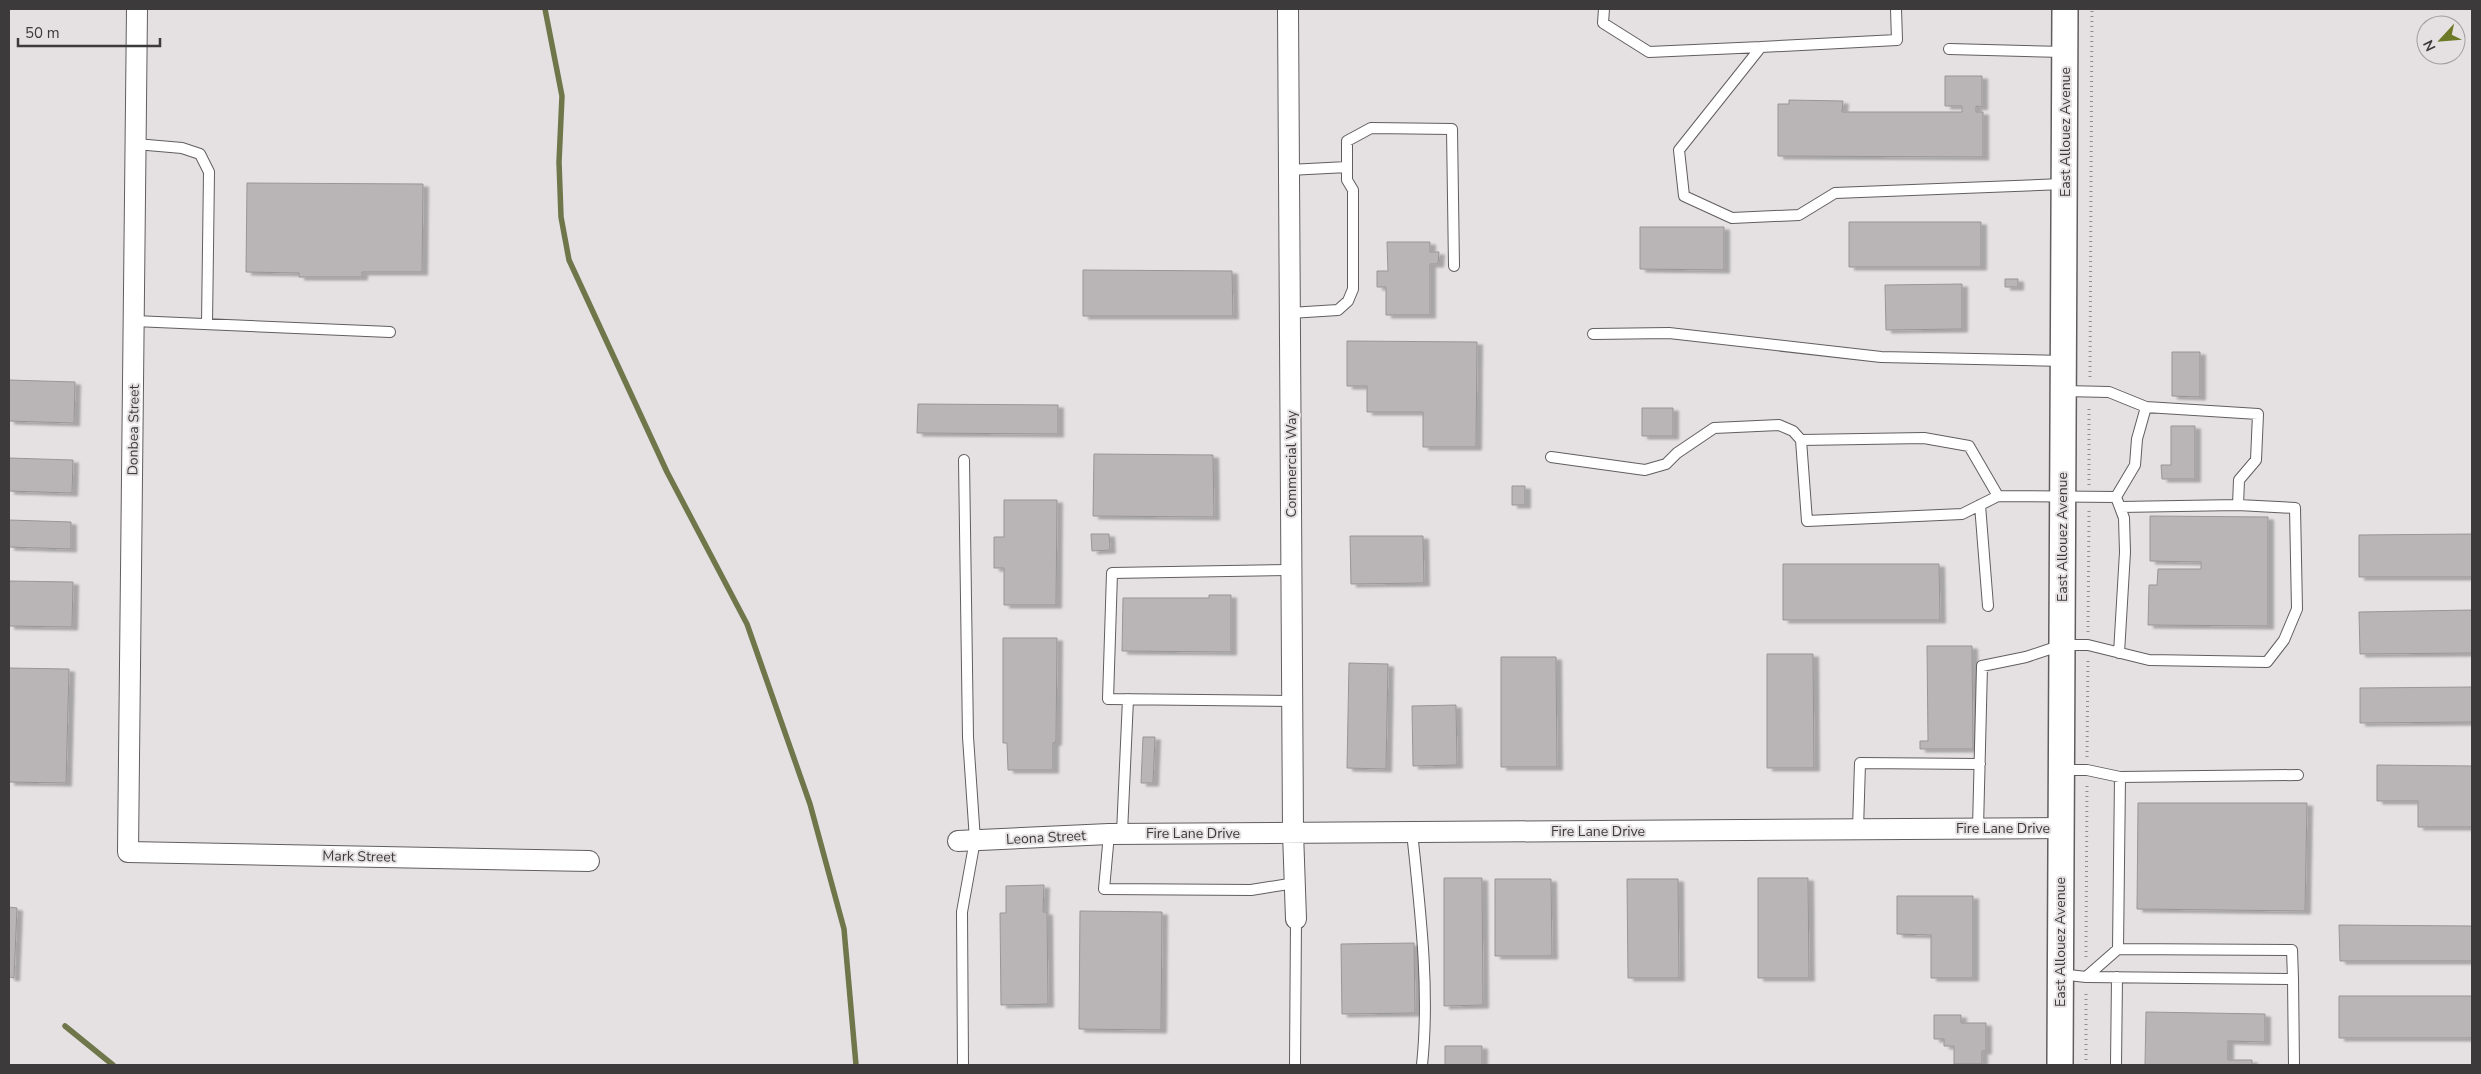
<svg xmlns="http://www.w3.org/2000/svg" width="2481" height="1074" font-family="'Nunito Sans',sans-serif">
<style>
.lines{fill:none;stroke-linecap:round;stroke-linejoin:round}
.stream{stroke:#6e764a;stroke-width:5.5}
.building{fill:#b9b5b7;stroke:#999597;filter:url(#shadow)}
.service-casing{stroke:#625e60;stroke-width:12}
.minor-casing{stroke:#625e60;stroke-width:22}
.tertiary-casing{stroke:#625e60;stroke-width:28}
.path{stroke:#8f8c8e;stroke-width:3;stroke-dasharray:1 4;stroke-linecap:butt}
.service{stroke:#fff;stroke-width:10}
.minor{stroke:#fff;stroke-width:20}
.tertiary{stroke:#fff;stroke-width:25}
.labels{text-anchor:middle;stroke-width:4;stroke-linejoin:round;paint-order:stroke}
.street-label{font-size:14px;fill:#3c3a3b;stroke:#e5e1e3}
</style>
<defs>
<filter id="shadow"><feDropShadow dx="5.5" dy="3" stdDeviation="1" flood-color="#0004"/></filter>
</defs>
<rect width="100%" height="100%" fill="#e5e1e3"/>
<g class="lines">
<path class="stream" d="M545,9L562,96L559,162L561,217L569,260L667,472L747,624L810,804L844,929L856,1065
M65,1026L113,1065"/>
</g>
<path class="building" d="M1945,76H1982V107L1976,106V112H1983V157L1778,156V104H1789V100L1843,101L1842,112H1962V106H1945Z
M247,183L423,184L422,272H362V277H299V273L246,272Z
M1849,222H1981V267H1849Z
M1640,227H1724V270L1640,269Z
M1387,242H1430V252H1439L1438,264H1430V315H1386V287H1377V271H1388Z
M1083,270L1232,271L1233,316H1083Z
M2005,279H2018V287H2005Z
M1962,284V329L1886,330L1885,285Z
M1347,341L1477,342L1476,447H1423V412H1367V386H1347Z
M2172,352H2200V397L2172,396Z
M9,380L75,382L74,423L9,421Z
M918,404L1058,405V434L917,433Z
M1642,408H1673V436H1642Z
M2171,426H2195V479H2162L2161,465H2171Z
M1094,454L1213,455L1214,517L1093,516Z
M9,458L73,460L72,493L9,491Z
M1512,486H1525V505H1512Z
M1004,500H1057L1056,605H1004V568H994V537H1004Z
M2150,516L2268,517V626L2148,625L2149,585H2157L2158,569H2201V562L2150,561Z
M9,520L71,522V549L9,547Z
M1091,534H1109L1110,550L1092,551Z
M2472,534V577H2359V535Z
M1350,536H1423L1424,583L1351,584Z
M1783,564H1939L1940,620H1783Z
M9,581L73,582L72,627L9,626Z
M1209,595H1231V652L1122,651L1123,598H1209Z
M2472,610V653L2360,654L2359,612Z
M1003,638H1057L1056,742L1053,743V770H1008L1007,743H1003Z
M1927,646H1972L1973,749H1920V741H1928Z
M1767,654H1813L1814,768H1767Z
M1501,657H1556L1557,767H1501Z
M1349,663L1388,664L1386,769L1347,768Z
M9,668L69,669L66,783L9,782Z
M2472,687V722L2360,723V688Z
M1456,705L1457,765L1413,766L1412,706Z
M1143,737H1155L1153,783H1141Z
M2377,765L2472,766V827H2418V801H2377Z
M2138,803H2307L2305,911L2137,909Z
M1444,878H1482L1483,1005L1444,1006Z
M1758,878H1808L1809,978H1758Z
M1495,879H1551L1552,956H1495Z
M1627,879H1678L1679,978H1628Z
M1044,885L1043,912H1047L1048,1004L1001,1005L1000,913H1006V886Z
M1897,896H1973V978H1931V935L1897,934Z
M9,907L17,908L14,978L9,977Z
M1080,911L1162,912L1161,1030L1079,1029Z
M2339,925L2472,926V961H2340Z
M1414,943L1415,1013L1342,1014L1341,944Z
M2339,996H2472V1038H2339Z
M2146,1012L2265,1014V1042L2228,1041V1060H2252V1065H2145Z
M1934,1015H1961V1023H1986V1051H1982V1064H1954V1046H1944V1039H1934Z
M1445,1046H1482V1065H1445Z"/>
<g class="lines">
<defs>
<path id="service" d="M1604,9L1603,23L1649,52L1761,47
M1896,9L1897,40L1761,47L1679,150L1684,196L1732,218L1799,215L1835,193L2063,184
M1949,49L2064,52
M136,144L182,148L200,154L209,172L207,324
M1289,170L1347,167
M1290,313L1338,310L1348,301L1353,289V190L1347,180V141L1371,128L1452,129L1454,266
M134,321L390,332
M1593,334L1669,333L1881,357L2063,361
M1551,457L1645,470L1666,464L1677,453L1714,428L1779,425L1793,431L1801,440
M1998,496L1962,514L1807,521L1801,440L1924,438L1969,446L1998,496L2116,497L2124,518L2125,552L2119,653
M2116,497L2135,465L2137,439L2146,407
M1980,505L1988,606
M2120,507L2238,505
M1291,570L1112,573L1108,699L1292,701
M2062,770H2087L2120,777L2298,775
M1978,828L1982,666L2026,657L2062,645H2088L2149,660L2267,662L2284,640L2297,609L2295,508L2238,505L2239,480L2256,460L2258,414L2146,407L2109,392L2064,391
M1858,829L1860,763L1980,764
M1412,832C1420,908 1430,989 1422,1065
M1122,833L1128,699
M1109,834L1104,889L1251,890L1295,883
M2118,949L2120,777
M2060,974L2086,977L2293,979L2294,1065
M2086,977L2118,949L2292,950L2293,979
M963,1065L962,912L975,840L968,737L964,460
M1295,1065L1296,919
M2116,1065L2117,977"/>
<path id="minor" d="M137,9L128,852L589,861
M1288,9L1293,832L1296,919
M958,841L1109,834L2061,828"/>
<path id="tertiary" d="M2060,1065L2065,9"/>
</defs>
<use href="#service" class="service-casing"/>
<use href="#minor" class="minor-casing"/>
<use href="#tertiary" class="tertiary-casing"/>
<path class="path" d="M2090,377L2092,9
M2089,485V406
M2088,632L2089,511
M2087,757L2088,658
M2086,957L2087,783
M2086,1065V991"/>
<use href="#service" class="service"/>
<use href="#minor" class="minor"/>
<use href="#tertiary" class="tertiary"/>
</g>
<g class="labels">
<g class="street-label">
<text transform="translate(2065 132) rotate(-90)" y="5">East Allouez Avenue</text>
<text transform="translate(133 430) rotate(-89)" y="5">Donbea Street</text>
<text transform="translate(1291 464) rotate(-90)" y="5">Commercial Way</text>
<text transform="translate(2062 537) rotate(-90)" y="5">East Allouez Avenue</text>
<text x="2003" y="833">Fire Lane Drive</text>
<text x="1598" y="836">Fire Lane Drive</text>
<text x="1193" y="838">Fire Lane Drive</text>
<text transform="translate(1046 837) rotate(-3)" y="5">Leona Street</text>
<text transform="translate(359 856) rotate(1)" y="5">Mark Street</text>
<text transform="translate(2060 942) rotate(-90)" y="5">East Allouez Avenue</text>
</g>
</g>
<rect width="2481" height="1074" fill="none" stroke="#3c3a3b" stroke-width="20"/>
<g transform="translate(2441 40) rotate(244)"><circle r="24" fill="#e5e1e3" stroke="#a19ea0"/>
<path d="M0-4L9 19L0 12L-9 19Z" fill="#6c7a27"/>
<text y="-8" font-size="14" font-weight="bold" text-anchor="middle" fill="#3c3a3b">N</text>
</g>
<path d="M18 38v8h142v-8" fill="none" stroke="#3c3a3b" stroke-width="2.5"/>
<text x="25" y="38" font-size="15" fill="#3c3a3b" stroke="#e5e1e3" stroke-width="4" paint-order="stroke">50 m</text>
</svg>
